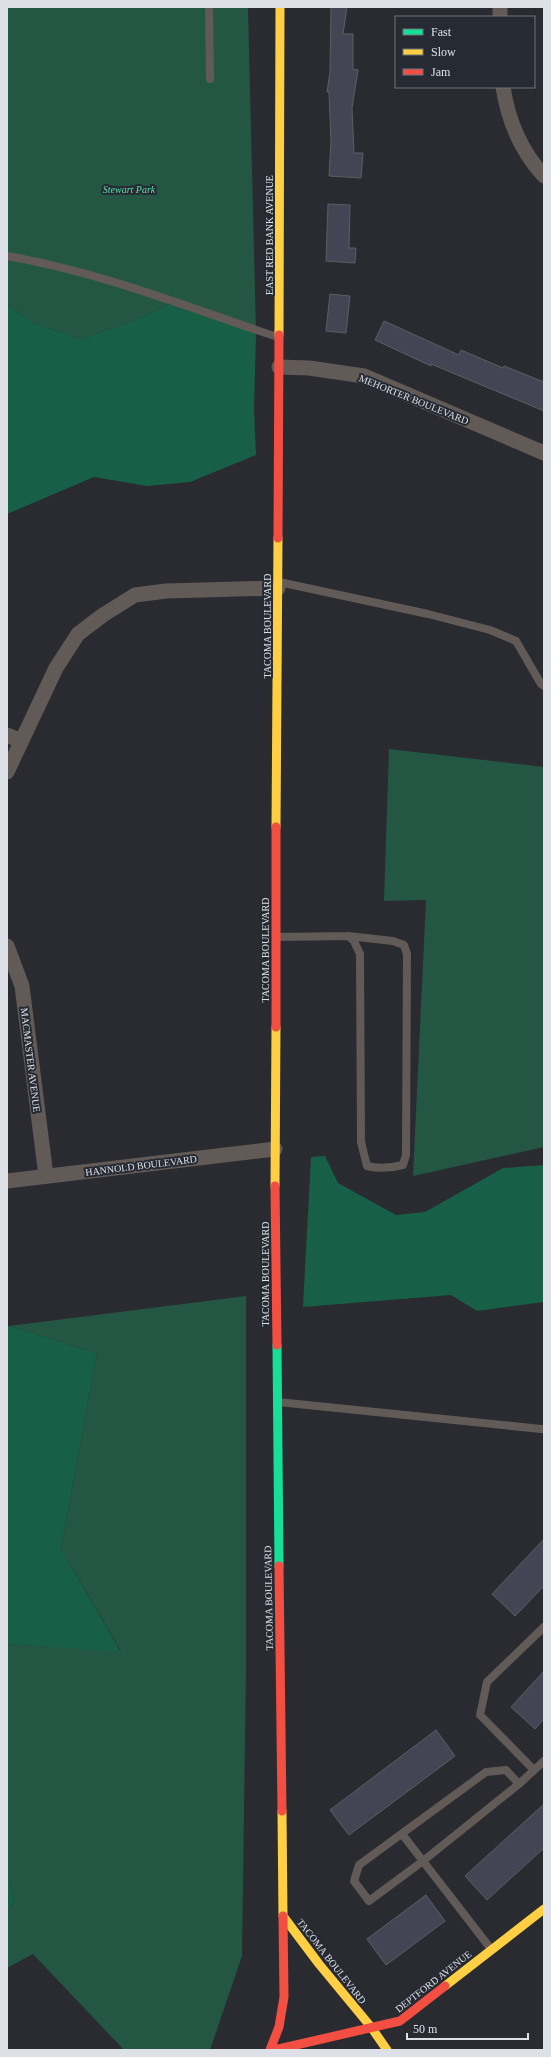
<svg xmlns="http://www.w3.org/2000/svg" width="551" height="2057" font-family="'Times New Roman',serif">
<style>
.green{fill:#245644}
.forest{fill:#185f47}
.building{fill:#444554;stroke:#5c5e62}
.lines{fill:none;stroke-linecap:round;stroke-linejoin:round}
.lane{stroke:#625a57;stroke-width:8}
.street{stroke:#625a57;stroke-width:15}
.fast{stroke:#16e098;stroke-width:9}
.slow{stroke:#ffcf43;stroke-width:9}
.jam{stroke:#f24e42;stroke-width:9}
.labels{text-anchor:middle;stroke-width:4;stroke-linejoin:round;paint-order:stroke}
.park-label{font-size:10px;font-style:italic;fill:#57e0ac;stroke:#262a33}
.street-label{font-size:10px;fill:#dde0e6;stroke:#262a33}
</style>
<rect width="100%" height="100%" fill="#292b30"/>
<path class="green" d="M7,7H248L256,333L169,304L142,317L82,339L37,325L7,305Z
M389,749L544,767V1147L413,1176L426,900L384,901Z
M246,1296V1666L242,1956L210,2050H124L33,1954L7,1968V1911L14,1903L7,1863V1644L121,1651L61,1549L97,1353L9,1326Z"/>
<path class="forest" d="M169,304L256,333L254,409L256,455L190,482L147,486L94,477L7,514V305L37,325L82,339L142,317Z
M325,1156L338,1183L396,1215L425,1212L503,1168L544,1165V1302L477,1311L451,1295L303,1307L311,1157Z
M9,1326L97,1353L61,1549L121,1652L7,1644V1327Z
M7,1863L14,1903L7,1911Z"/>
<path class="building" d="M331,7H347L343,34H353V69L358,70L352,108L354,153H363L361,178L329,176L331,142L329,92H327L330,72Z
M328,204L350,205L349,248H356L355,263L326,261Z
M330,294L350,296L346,333L326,331Z
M384,321L459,355L461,350L503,368L504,366L544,382V411L431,364V366L375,340Z
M544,1539V1586L515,1616L492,1594Z
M544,1671V1719L535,1729L511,1707Z
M436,1730L455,1756L349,1835L330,1810Z
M544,1804V1848L487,1900L465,1876Z
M426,1895L445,1921L386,1965L367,1939Z"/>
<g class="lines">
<path class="lane" d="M209,7L210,79
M7,256C100,272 188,307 277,337
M279,582L428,614L490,630L516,641L541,684L544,686
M277,937L348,936L354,941L360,954L361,1142L367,1166C379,1169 391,1168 403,1165L406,1155L407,954L404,945L393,941L348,936
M278,1402L541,1429
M534,1770L480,1715L487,1682L544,1627
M519,1784L506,1770L486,1772L359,1865L354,1881L369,1901L423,1861L519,1784L544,1761
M402,1834L491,1949"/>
<path class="street" d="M500,7V17
M503,87C508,120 521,151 544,176
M279,367L309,368L364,376L544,453
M7,735L21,741
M7,772L56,668L78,634L103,615L135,595L166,591L278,588
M7,946L22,986L46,1176
M7,1181L275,1149"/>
<path class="fast" d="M277,1345L279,1566"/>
<path class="slow" d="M279,335L280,7
M276,827L278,538
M275,1186L276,1027
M282,1811L283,1916L319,1964L371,2027L387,2050
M445,1986L544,1909"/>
<path class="jam" d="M278,538L279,335
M276,1027V827
M275,1186L277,1345
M279,1566L282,1811
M270,2050L279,2027L284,1997L283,1916
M274,2050L400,2021L445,1986"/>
</g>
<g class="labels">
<g class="park-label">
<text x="129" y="193">Stewart Park</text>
</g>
<g class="street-label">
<text transform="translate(269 235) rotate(-90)" y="4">EAST RED BANK AVENUE</text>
<text transform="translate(414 399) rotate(22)" y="4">MEHORTER BOULEVARD</text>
<text transform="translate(267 626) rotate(-90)" y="4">TACOMA BOULEVARD</text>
<text transform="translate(265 950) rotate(-90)" y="4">TACOMA BOULEVARD</text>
<text transform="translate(31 1060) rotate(83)" y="4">MACMASTER AVENUE</text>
<text transform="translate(141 1165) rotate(-7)" y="4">HANNOLD BOULEVARD</text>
<text transform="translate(265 1274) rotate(-90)" y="4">TACOMA BOULEVARD</text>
<text transform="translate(268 1598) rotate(-91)" y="4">TACOMA BOULEVARD</text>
<text transform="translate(332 1961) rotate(52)" y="4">TACOMA BOULEVARD</text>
<text transform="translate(433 1981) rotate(-38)" y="4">DEPTFORD AVENUE</text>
</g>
</g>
<rect width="551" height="2057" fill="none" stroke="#dde0e6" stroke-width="16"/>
<rect x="395" y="16" width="140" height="72" fill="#262a33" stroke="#6f737b"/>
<rect x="403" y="29" width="20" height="6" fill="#16e098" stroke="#6f737b"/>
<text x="431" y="36" font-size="12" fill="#dde0e6">Fast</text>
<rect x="403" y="49" width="20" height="6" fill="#ffcf43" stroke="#6f737b"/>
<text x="431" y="56" font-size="12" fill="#dde0e6">Slow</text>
<rect x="403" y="69" width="20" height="6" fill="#f24e42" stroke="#6f737b"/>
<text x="431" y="76" font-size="12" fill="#dde0e6">Jam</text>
<path d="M407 2033v6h121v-6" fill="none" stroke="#dde0e6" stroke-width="2"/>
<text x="413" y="2033" font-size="12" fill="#dde0e6" stroke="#262a33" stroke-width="3" paint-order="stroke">50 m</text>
</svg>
